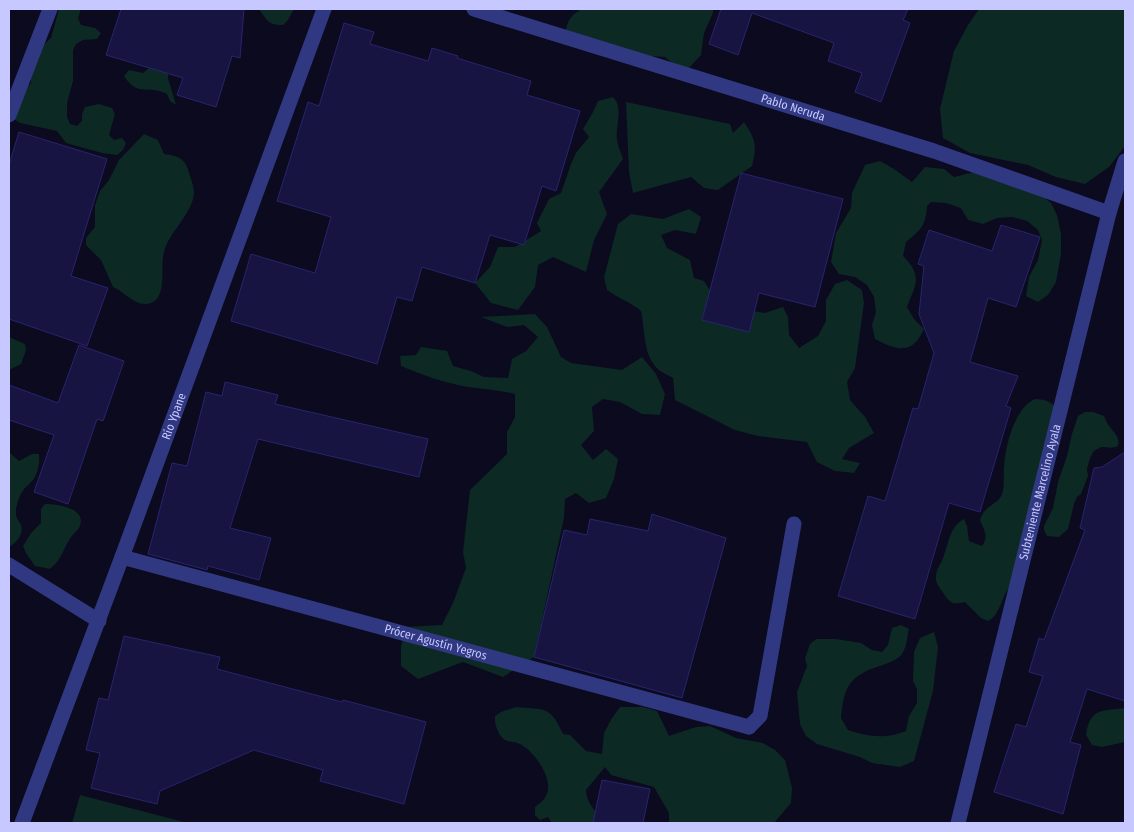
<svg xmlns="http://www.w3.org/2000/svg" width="1134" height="832" font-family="'Fira Sans Condensed',sans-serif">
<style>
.green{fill:#0c2924}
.building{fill:#171441;stroke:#28246f}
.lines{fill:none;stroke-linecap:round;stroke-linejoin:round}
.lane{stroke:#303882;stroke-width:15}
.street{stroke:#303882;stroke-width:15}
.labels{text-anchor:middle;stroke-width:4;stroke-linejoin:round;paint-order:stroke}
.street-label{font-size:12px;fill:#c7c8ff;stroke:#0b0a1e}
</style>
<rect width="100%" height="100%" fill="#0b0a1e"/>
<path class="green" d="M59,9H81L78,18L81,25L95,28L101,33L97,39L83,40L76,44L73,50V81L67,103V117L70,124L77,126L82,121V114L85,107L99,104L112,108L115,114L109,135L114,140L122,138L126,143L123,150L117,155L102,153L66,143L57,131L20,123L14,119L27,88L31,83L30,68L34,53L51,38Z
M259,9H294L288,20L283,25C270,26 266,20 259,9Z
M582,9H713V13L704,33L701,55L688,69L671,62L665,57L636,55L566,31C567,20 572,14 582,9Z
M979,9H1125V146L1109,167L1085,184L1056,177L1028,165L970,153L943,138L940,109L954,51L968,25Z
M168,64V78L176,105L170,101L167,94C148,84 138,98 124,76L129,70L143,73L149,68Z
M613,97C624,108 615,126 617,140C618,146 621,153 623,159L599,192L607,214L594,240L586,272L553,257L538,265L535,287L518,310L491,303L475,283L490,267L498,247H515L541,231L537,223L549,199L561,193L571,164L576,153L589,137L583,129L593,112L598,101Z
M626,102L730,124L733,133L744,122C756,140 757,145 752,166L718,190L704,188L691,177L633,193L629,172Z
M144,134L158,140L164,154C180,156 186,159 190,176C192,181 194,188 194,194C192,214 169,232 164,252C160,265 167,295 153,302C137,310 126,292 113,287L101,260L86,245V238L95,227V205L100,191L109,180L119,160Z
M880,161L894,169L912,182L925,167L944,169L954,177L978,171L1020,178L1051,203L1057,215L1061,234V254L1056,282L1048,295L1038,302L1026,296L1029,277L1038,260L1042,240L1038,230L1027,221L1012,217L997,218L983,224L968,220L961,208L946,203L931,202L927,206C926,225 921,230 906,242L903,256C923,276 916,283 907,307L914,319L924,329C912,355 898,351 875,339L872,325L876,312L874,297L867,285L855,277L839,274L831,262L836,233L851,208L852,193L865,165Z
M689,209L701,217L696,234L675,230L661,235L667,248L690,260L694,278L704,281L716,300L739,309L765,313L783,307L788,317L789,335L799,348L818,336L826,321V300L835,284L847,280L862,290L864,303L855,368L847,382L850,400L865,417L874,433L849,448L842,459L860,463L854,473L835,471L817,462L807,442L758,436L735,430L675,400L673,378C668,375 660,372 656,367C643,353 645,329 641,311C630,302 618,298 607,290L604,277L618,224L631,214L663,219Z
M535,314L547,327L561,357L571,363L622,370L642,357L656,374L665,394L660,415L642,414L620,402L603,399L592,407L594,431L581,445L593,460L606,449L618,459L614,479L606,498L589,503L576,493L565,499L564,518L534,657L503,677L463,662L418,679L401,666V647L406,627L442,625L453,603L466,568L463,552L470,490L507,454V432L515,417V394C499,390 484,389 468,387C445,383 422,375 401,366L400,356L416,355L421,347L447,351L453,366L471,371L484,377L508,378L512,359L526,351L538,337L524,325L507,327L481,317Z
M9,337L25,344L26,350L21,364L9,370Z
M1035,399C1047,399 1052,403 1061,411L1010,586C1001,597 1001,614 988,621L981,618L965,602C950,606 949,601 941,590C938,585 935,582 936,576C936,569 941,564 943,558C949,543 949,527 964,519L967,526L969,541L982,546C989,536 984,530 980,520C985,504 998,505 1002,494C1005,486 1003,475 1004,467C1005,446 1015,407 1035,399Z
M1085,412H1093L1104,416C1106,420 1107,424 1110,427C1115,434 1120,437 1118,446C1112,449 1107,447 1101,447L1094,451L1090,458L1087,469L1088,476L1081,494L1077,497L1074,504L1068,529L1059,537L1047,536L1044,530V526L1053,508L1058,482L1067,456L1072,434L1078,416Z
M9,452L19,461L32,454H39C40,462 38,473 33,480C30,484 25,487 22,492C19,497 15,508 16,514C16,518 19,521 21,525C24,534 17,543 9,547Z
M45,504C57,504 89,508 79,528C76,532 71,536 69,540C63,551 60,561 50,569L35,566L26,553L23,546L31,533L41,523V509Z
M901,625L909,629C907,637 907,646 903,652C896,668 862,663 848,687C843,696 842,708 841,718L848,730C867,737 887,739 906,731L909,716L917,703V689L913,681L914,652L920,638L934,632L938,647L933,691L914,761L900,767L872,763L860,757L817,744L806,736L800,724L797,692L807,666L805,658L810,644L816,639H836L861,643L872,650L882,652L888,645L892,628Z
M516,707C545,710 550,705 563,734L570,735L586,751L602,754L604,733L612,718L620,707H643L657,711L669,736L696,727L710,726L736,738L763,743L775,750L785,760L792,788L791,803L774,823H669V813L654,787L611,775L605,767L586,790C586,799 592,808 599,815L597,823H552L548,817L540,820L535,815V807C539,804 544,800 546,796C555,780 534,751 520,744C516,742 509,742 505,740C498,736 494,723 495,716L501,712Z
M1125,708V742L1102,747L1092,745L1086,735C1090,708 1101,711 1125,708Z
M80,795L188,823H72Z"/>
<path class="building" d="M121,9H244L240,58L232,56L216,107L177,95L183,78L106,55Z
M721,9H908L903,20L910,23L881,102L855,92L862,73L828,61L834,43L752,13L738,55L709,44Z
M344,23L374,32L370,44L428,61L432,48L458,56L457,58L531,81L527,95L580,111L556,191L542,186L524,245L490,235L475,283L422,267L412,301L397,297L377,364L231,321L251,254L315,273L331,217L277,201L308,102L319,106Z
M19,132L107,159L71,276L108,288L87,346L9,319V165Z
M741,173L843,199L815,307L759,293L749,332L702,320Z
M1001,225L1040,237L1016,307L988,298L970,362L1018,376L1006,406L1011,408L980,512L949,503L915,619L838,596L868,496L885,501L913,408L918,409L934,353L919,314L924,266L918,264L929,230L992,251Z
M79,345L124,361L103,421L97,419L68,504L34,492L54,435L9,420V385L58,403Z
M225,382L278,395L275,404L428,439L419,477L258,439L230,528L271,538L259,580L208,566L207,570L148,554L172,463L187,466L206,392L222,396Z
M1125,452V701L1087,689L1070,742L1081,745L1063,814L994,792L1016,724L1026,727L1043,676L1029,672L1039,638L1044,640L1085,530L1080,528L1094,468L1102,467Z
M652,514L726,538L682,698L534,657L564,530L587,535L590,519L648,531Z
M124,636L220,657L217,669L342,702L343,700L426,722L404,804L320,781L323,770L254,750L160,791L157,804L91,788L100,753L86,750L99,698L108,700Z
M602,780L650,789L643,823H593Z"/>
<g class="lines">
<path class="lane" d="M749,727L760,716L794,524"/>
<g class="street">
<path id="s1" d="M474,9L934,151L1109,213"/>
<path d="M9,115L50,9"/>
<path id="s2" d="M122,557L749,727"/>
<path d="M9,565L99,621"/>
<path id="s3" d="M22,823L122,557L324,9"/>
<path id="s4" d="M958,823L1109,213L1125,161"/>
</g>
</g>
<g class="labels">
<g class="street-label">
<text dy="4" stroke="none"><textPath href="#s1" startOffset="334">Pablo Neruda</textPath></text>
<text dy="4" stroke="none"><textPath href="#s3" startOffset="434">Río Ypane</textPath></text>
<text dy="4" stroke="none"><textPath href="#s4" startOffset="341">Subteniente Marcelino Ayala</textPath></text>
<text dy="4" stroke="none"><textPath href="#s2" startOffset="325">Prócer Agustín Yegros</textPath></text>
</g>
</g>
<rect width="1134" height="832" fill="none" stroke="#c7c8ff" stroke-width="20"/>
</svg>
